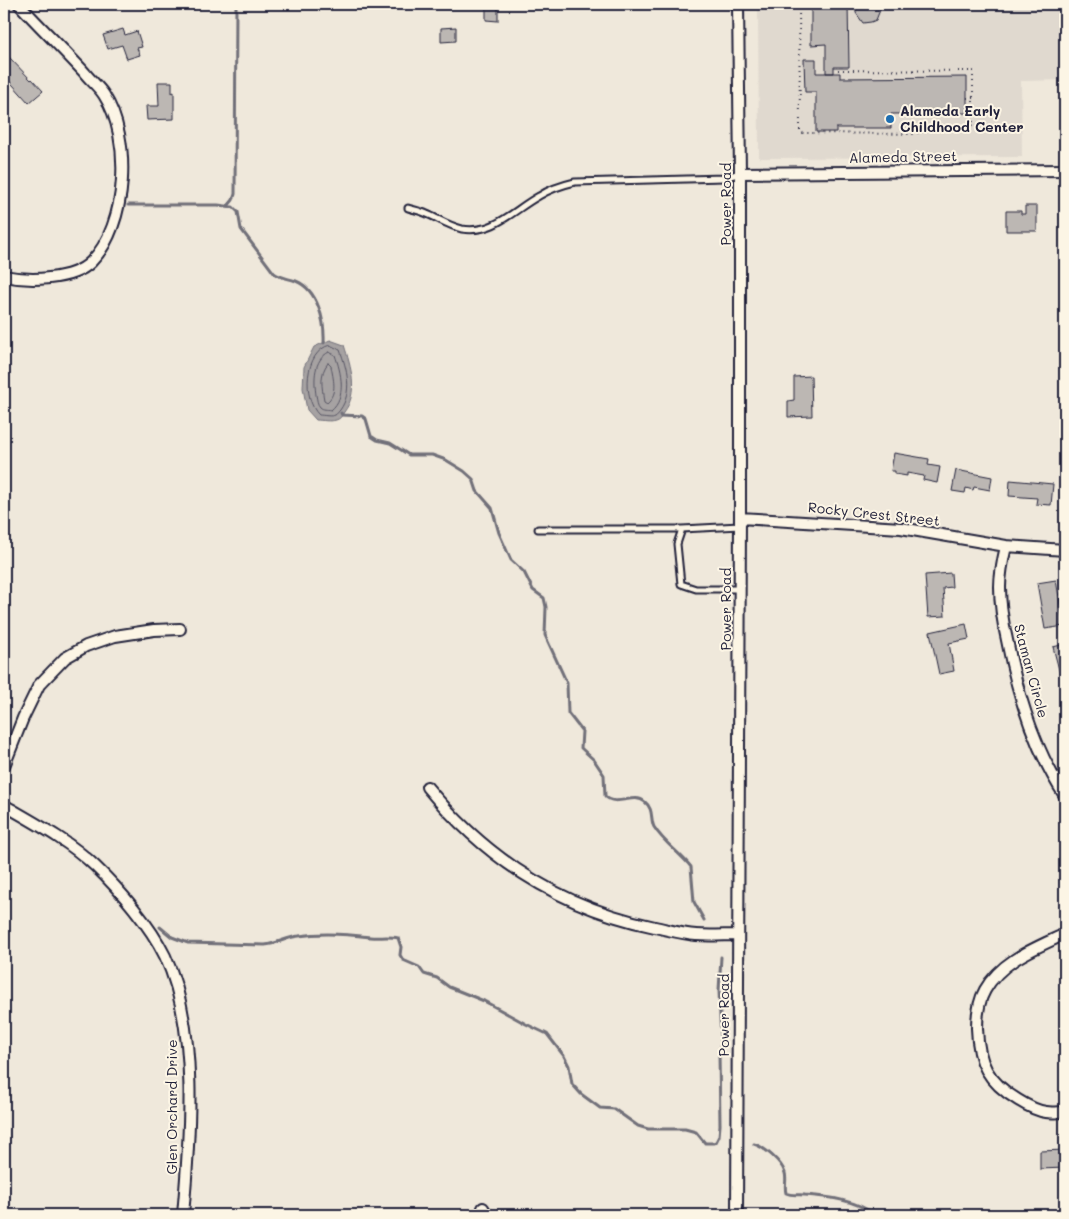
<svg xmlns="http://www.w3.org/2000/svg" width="1069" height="1219" font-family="Mali,sans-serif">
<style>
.built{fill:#e0d9cf}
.water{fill:#a6a2a2;stroke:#716f79}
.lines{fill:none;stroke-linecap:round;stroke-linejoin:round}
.shore{stroke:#575564;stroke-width:1}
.stream{stroke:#716f79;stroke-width:3}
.building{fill:#bcb7b3;stroke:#22223b}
.lane-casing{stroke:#22223b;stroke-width:9}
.street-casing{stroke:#22223b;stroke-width:14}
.path{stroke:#22223b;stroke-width:2;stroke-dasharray:1 4;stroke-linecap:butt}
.lane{stroke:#fcf5e5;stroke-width:5}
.street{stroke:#fcf5e5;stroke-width:10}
.poi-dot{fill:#1f6fb2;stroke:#fcf5e5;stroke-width:2}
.labels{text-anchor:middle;stroke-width:4;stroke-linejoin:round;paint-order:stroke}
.poi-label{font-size:14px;font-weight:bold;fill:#22223b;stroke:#fcf5e5;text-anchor:start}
.street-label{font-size:14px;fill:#22223b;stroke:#fcf5e5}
</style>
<rect width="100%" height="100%" fill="#efe8db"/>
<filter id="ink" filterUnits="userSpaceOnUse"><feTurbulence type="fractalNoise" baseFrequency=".02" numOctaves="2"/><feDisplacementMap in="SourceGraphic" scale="10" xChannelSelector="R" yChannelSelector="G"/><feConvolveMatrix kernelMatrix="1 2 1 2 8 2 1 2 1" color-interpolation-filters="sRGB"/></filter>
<g filter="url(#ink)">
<path class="built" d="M758,4H1065V80L1021,81L1022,157L759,158Z"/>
<path class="water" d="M330,340L344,345C351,367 359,393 344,412C342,416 340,419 336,420C330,422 322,420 316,420L307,410L303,388L304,367L314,347Z"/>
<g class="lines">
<path class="shore" d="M330,345L340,350C347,369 353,392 340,410C339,411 336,415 335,415C331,417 323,415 319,415C302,399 304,351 330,345Z
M329,352L335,355C341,372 347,397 331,410C327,409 323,410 320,407C317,404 317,399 316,395C314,380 313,360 329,352Z
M328,363L331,366C333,378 338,393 327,402L324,400C322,387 319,374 328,363Z"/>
<path class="stream" d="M128,205H218L233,207L238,212L241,229L274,273C280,278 288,278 296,281C318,290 325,321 324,343
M228,206L233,200L235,194L236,4
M341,413L342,415L362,416L366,419L371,436L377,440L390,443L409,455H432L446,460L464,471L473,479L477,491L492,508L499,533L511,560L524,572L533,590L544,598L546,607L545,635L567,683L568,713L582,731L581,748L594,760L604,775L605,796C616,808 634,792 645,802C654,809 650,819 654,827C664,843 680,853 691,867L694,902L704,920
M160,927L172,937L188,943L265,945C277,944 287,937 299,936C323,932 347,934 370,937C379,938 389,936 398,938L401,947L400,955L403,960L419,967L424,974L437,978L449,987L484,1001L526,1024L547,1034L564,1056L569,1066L572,1084L581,1094L600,1108L614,1109L638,1126L648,1129H685L696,1132L705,1143H713L716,1142L719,1136L720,1125L719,1052L721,1042L719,990L721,957
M754,1144C764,1147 782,1162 785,1173C787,1180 784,1186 786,1193C792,1196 798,1194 805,1195C830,1197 855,1200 876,1215"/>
</g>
<path class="building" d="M481,4H498V21L486,20V5Z
M811,4H848L849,67H834V73H826V44L811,45Z
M859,4H879L880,10L876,20L871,22L863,23L856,13V7Z
M456,27V41L441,42V28Z
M123,29L125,35L137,31L142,47L137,48L140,55L127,59L122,45L108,49L103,35Z
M8,56L31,80L32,79L43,91L29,103L4,75V61Z
M804,59H816V73H840V78L967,77V113L891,114V128H836V132H816V92H805Z
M158,82H172V93L174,92V119L147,120L146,106H159Z
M1025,206H1037V231H1006V211H1021V214H1025Z
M811,376L812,416L788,417V401L794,400V377Z
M894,453L929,459L928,465L940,467L937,483L923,480L924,476L907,473V476L895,474V471H891Z
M956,470L992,477L990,490L974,487L973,490L966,488L965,493L952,491Z
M1010,480L1053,484L1051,505L1036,504L1037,498L1009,496Z
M951,573L952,587L943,588L945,616L928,617L925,575Z
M1056,580L1064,626L1045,629L1037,583Z
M966,624L969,639L949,643L954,671L939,674L930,632Z
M1065,644V684L1063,685L1053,647Z
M1065,1150V1168L1040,1169V1151Z"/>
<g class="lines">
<defs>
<path id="lane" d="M408,208C414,210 421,211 427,214C439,219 449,226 462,229C495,234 513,210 539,196C550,189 562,185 575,182L724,178L740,173
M538,529H682
M740,589H696L681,584L677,544L682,529L740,526"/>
<path id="street" d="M740,173L1065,170
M4,276C28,281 72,281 91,262C128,225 132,138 104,95C99,87 90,80 84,72C63,49 40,27 19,4
M740,518L901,528L1006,546L1065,550
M1006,546C1003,559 1000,573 1000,587C1000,604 1003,623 1007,640C1017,693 1035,750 1065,796
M4,766L23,718L39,685L65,658L86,646L115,636L154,630L180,629
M427,787C487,860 562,908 655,927C669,930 683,934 696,935C710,936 724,935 738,935
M4,805C35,823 69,841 95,866C120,890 150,925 165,956C199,1029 190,1136 183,1215
M1065,934C1036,948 1002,960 985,990C978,1002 977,1015 977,1028C978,1063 988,1082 1018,1100C1026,1105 1037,1111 1046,1112C1052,1113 1059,1112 1065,1112
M483,1208L487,1215
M737,1215L740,518V173L738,4"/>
</defs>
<use href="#lane" class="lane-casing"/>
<use href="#street" class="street-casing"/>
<path class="path" d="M799,4L800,127V131L803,133L913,134L952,126L992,125
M838,70L973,71V125
M967,98H973"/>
<use href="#lane" class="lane"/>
<use href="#street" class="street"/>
</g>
</g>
<circle class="poi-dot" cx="890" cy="119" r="5"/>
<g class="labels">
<g class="poi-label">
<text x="900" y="116">Alameda Early<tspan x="900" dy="16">Childhood Center</tspan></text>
</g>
<g class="street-label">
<text transform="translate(903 157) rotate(-1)" y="5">Alameda Street</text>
<text transform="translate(726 204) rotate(-90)" y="5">Power Road</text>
<text transform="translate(874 514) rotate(6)" y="5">Rocky Crest Street</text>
<text transform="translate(726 609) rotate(-90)" y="5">Power Road</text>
<text transform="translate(1031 671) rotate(75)" y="5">Staman Circle</text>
<text transform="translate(724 1015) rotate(-90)" y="5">Power Road</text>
<text transform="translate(172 1107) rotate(-90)" y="5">Glen Orchard Drive</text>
</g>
</g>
<rect width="1069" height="1219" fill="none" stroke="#fcf5e5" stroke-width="20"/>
<rect x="10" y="10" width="1049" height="1199" fill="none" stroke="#22223b" stroke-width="2" filter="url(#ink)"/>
</svg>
